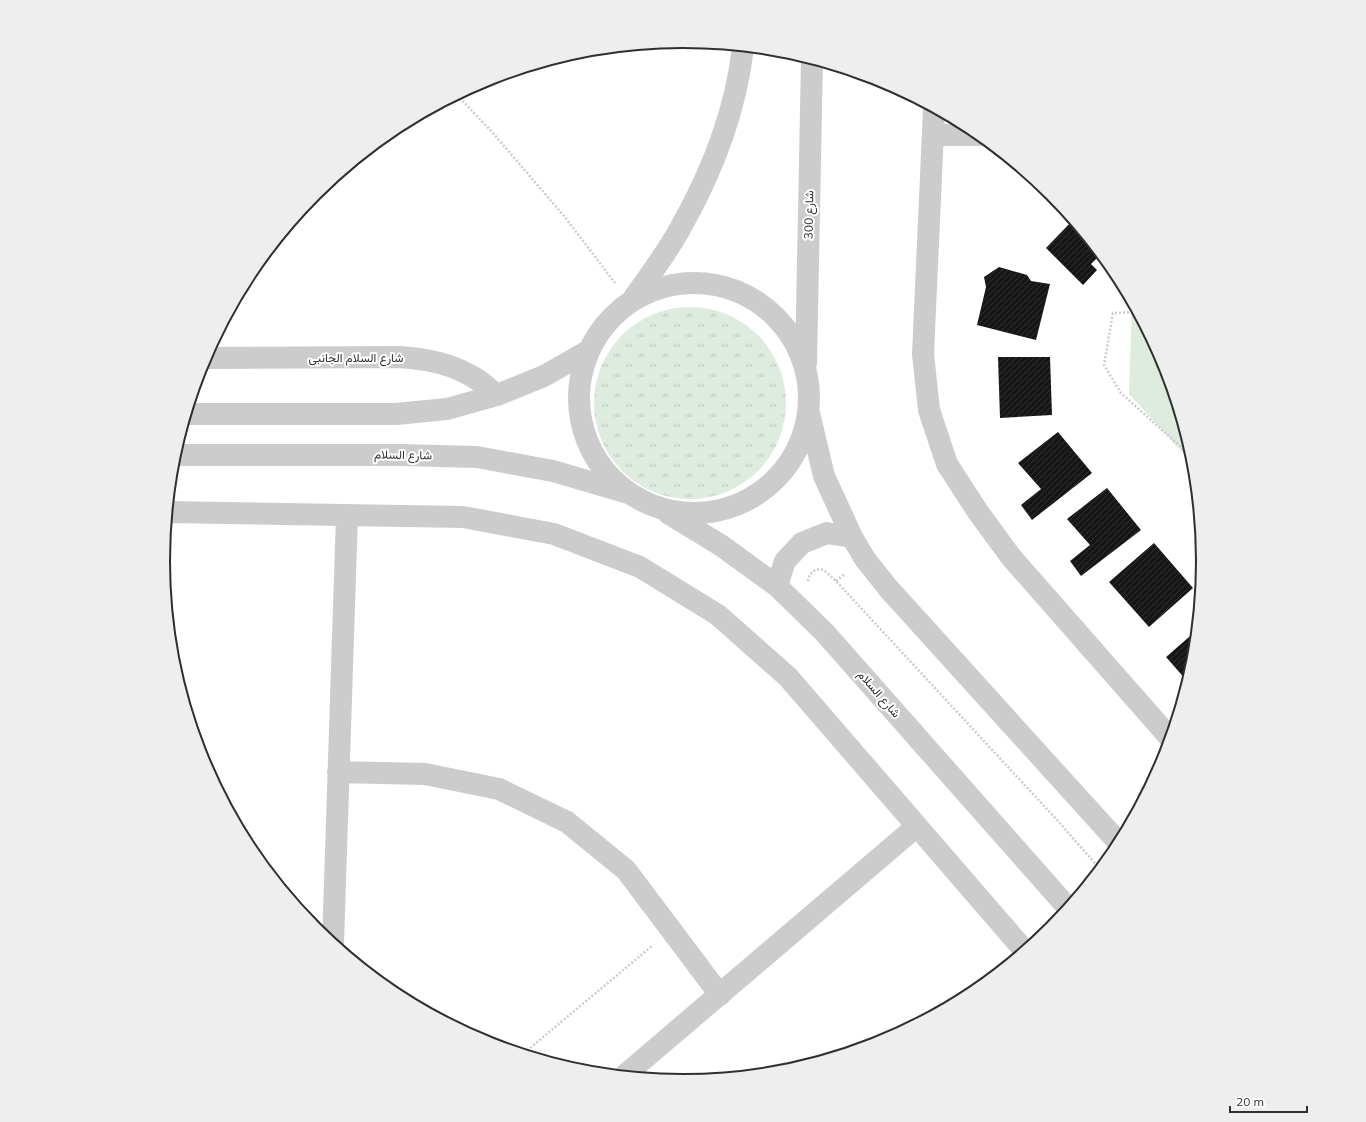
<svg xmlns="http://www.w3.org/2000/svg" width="1366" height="1122" font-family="Mulish,Vazirmatn,sans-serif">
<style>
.grass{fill:url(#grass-tufts)}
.green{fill:#deebdf}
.building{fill:url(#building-hatch)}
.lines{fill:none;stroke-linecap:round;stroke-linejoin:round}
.path{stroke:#ccc;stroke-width:2.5;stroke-dasharray:2 2;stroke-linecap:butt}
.minor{stroke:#ccc;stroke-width:22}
.tertiary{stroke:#ccc;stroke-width:22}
.labels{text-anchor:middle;stroke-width:4;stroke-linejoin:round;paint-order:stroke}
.street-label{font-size:12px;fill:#2f2f2f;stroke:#fff}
.rim{fill:none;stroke:#2f2f2f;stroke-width:2}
</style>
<defs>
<pattern id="grass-tufts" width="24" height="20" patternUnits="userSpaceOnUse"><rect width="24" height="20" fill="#deebdf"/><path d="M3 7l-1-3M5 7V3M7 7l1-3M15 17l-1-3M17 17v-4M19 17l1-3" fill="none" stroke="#bfcac0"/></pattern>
<pattern id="building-hatch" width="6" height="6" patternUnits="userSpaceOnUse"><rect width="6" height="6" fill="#161616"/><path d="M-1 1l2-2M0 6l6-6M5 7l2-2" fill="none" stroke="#303030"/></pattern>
</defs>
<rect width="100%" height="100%" fill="#fff"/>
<path class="grass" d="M594 403a96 96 0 1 1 192 0a96 96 0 1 1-192 0Z"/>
<path class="green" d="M1132,303L1164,362L1193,464L1129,394Z"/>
<path class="building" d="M1073,220L1101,254L1091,264L1097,270L1083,285L1046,248Z
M999,267L1027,275L1031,281L1050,284L1036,340L977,325L986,287L984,277Z
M998,357H1050L1052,415L1000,418Z
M1058,432L1092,473L1032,520L1021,505L1041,489L1018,463Z
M1107,488L1141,530L1081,576L1070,561L1090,545L1067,519Z
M1154,543L1193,588L1149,627L1109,582Z
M1196,631L1193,663L1187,681L1166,657Z"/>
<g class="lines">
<path class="path" d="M457,95L492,132L564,216L615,283
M1137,312L1113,313L1104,365L1121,393L1193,458
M809,581L808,580C810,573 813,570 820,569L826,572L836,581L1057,820L1100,869
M836,581L845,574
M524,1053L652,946"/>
<path class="minor" d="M934,109L923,354L929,410L947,464L978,512L1011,557L1170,738
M934,135H980
M204,358L399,357C427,359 450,363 475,378C482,382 490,390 497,395
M187,414H396L447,409L497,395L544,376L588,351
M174,455H401L477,457L553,471L628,493
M168,512L463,517L554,534L640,567L718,615L788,677L1024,950
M338,772L425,774L499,789L567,822L626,870L720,995
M333,943L347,515
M625,1075L917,826"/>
<path class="tertiary" d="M579 398a115 115 0 1 1 230 0a115 115 0 1 1-230 0Z
M635,296C651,274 668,251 681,227C712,172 736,110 743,47
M806,363L812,59
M809,413L824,476L852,537L865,559L888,588L1119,843
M668,513L722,546L777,586L825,633L1068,908
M777,586L785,561L802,543L827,533L852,537"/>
</g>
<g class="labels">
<g class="street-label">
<text transform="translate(809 215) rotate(-89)" y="4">شارع 300</text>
<text x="356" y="362">شارع السلام الجانبى</text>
<text transform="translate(403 455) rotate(1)" y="4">شارع السلام</text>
<text transform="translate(879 694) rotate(49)" y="4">شارع السلام</text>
</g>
</g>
<path d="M0 0H1366V1122H0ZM170 561a513 513 0 1 1 1026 0a513 513 0 1 1-1026 0Z" fill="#eee" fill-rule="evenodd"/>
<path class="rim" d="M170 561a513 513 0 1 1 1026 0a513 513 0 1 1-1026 0Z"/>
<path d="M1230 1106v6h77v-6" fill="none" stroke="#2f2f2f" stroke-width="2"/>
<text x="1236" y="1106" font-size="12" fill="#2f2f2f" stroke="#ffffff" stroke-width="3" paint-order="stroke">20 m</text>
</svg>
